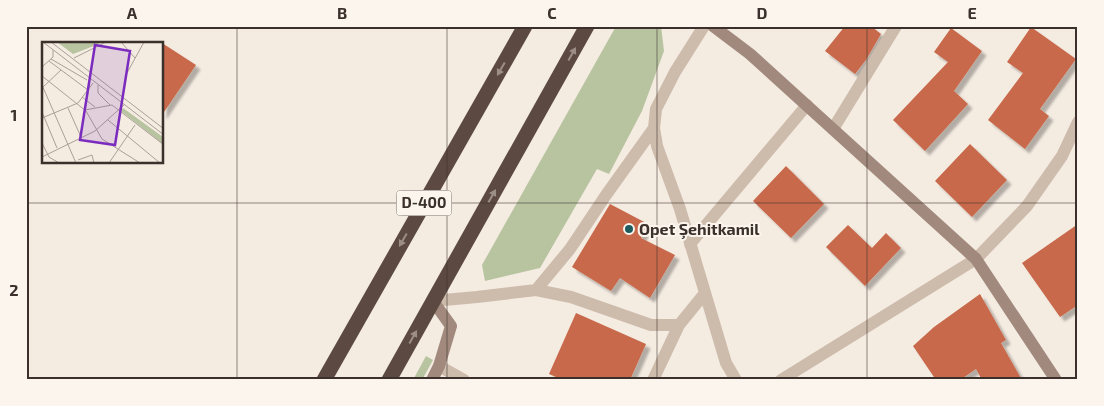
<svg xmlns="http://www.w3.org/2000/svg" width="1104" height="406" font-family="'Exo 2',sans-serif">
<style>
.green{fill:#b8c4a0}
.building{fill:#c8694b;filter:url(#shadow)}
.lines{fill:none;stroke-linecap:round;stroke-linejoin:round}
.street{stroke:#cdbbac;stroke-width:12}
.secondary{stroke:#a18a7d;stroke-width:12}
.highway{stroke:#5c4a42;stroke-width:15}
.oneway{fill:#9c8e87}
.grid{fill:none;stroke:#3b302b;stroke-width:1;stroke-opacity:0.55}
.poi-dot{fill:#1f5a5e;stroke:#fbf5ee;stroke-width:2}
.labels{text-anchor:middle;stroke-width:4;stroke-linejoin:round;paint-order:stroke}
.shield{fill:#fbf5ee;stroke:#756b66;stroke-width:1}
.shield-label{font-size:15px;font-weight:bold;fill:#3b302b}
.poi-label{font-size:16px;font-weight:bold;fill:#3b302b;stroke:#fbf5ee;text-anchor:start}
.inset-road{fill:none;stroke:#aaa098;stroke-width:1}
.view{fill:#7b2cbf;fill-opacity:0.15;stroke:#7b2cbf;stroke-width:2.5}
.inset-edge{fill:none;stroke:#3b302b;stroke-width:2.5}
.neatline{fill:none;stroke:#3b302b;stroke-width:2}
.grid-label{font-size:16px;text-anchor:middle;font-weight:bold;fill:#3b302b}
</style>
<defs>
<filter id="shadow"><feDropShadow dx="4.5" dy="4.5" stdDeviation="1" flood-color="#0004"/></filter>
</defs>
<rect width="100%" height="100%" fill="#f4ebe1"/>
<path class="green" d="M617,26H661L664,51L642,111L609,174L597,169L540,268L485,281L482,265L615,28Z
M426,356L433,360L422,380H413Z"/>
<path class="building" d="M845,26H871L881,34L866,60L855,74L825,51Z
M1031,27L1076,59L1040,109L1049,116L1025,149L988,120L1023,73L1007,62Z
M951,28L982,51L954,91L968,104L925,151L893,120L948,62L934,52Z
M162,43L196,65L162,115Z
M970,144L1007,180L972,217L935,181Z
M786,166L824,204L791,238L753,201Z
M610,204L648,224L641,238L675,255L650,298L620,278L611,291L572,267Z
M1078,224V305L1060,317L1022,263Z
M848,225L872,248L886,233L901,248L865,286L826,247Z
M980,294L1006,340L1001,343L1022,380H982L976,369L960,380H936L913,346L934,327Z
M576,313L646,344L630,380H563L549,374Z"/>
<g class="lines">
<path class="street" d="M704,26L675,72L656,109L654,128L657,146L680,209L726,363L736,380
M833,129L896,26
M690,244L807,105
M536,290L571,297L651,325H679
M433,301L477,297L536,290L570,249L606,195L654,128
M439,366L464,380
M653,380L679,325L705,293
M781,380L976,259L1027,206L1062,156L1078,122"/>
<path class="secondary" d="M713,26L750,54L976,259L1056,380
M432,380L439,366L451,326L433,301"/>
<path class="highway" d="M324,380L525,26
M389,380L587,26"/>
</g>
<defs><path id="oneway-solid" d="M-6-.8H1V-3.2L6.5 0L1 3.2V.8H-6Z" transform="scale(1.25)"/></defs>
<g class="oneway">
<use href="#oneway-solid" transform="translate(572 54) rotate(-61)"/>
<use href="#oneway-solid" transform="translate(501 69) rotate(120)"/>
<use href="#oneway-solid" transform="translate(492 196) rotate(-61)"/>
<use href="#oneway-solid" transform="translate(403 240) rotate(120)"/>
<use href="#oneway-solid" transform="translate(413 337) rotate(-61)"/>
</g>
<path class="grid" d="M237,26V380M447,26V380M657,26V380M867,26V380M26,203H1078"/>
<circle class="poi-dot" cx="629" cy="229" r="5"/>
<g class="labels">
<rect class="shield" x="396.5" y="190.5" width="55" height="25" rx="4"/>
<g class="shield-label">
<text x="424" y="208">D-400</text>
</g>
<g class="poi-label">
<text x="639" y="235">Opet Şehitkamil</text>
</g>
</g>
<g transform="translate(42 42)">
<rect width="121" height="121" fill="#f4ebe1"/>
<path d="M15,0H56L57,2L31,12ZM81,66L121,95V102L79,69Z" fill="#b8c4a0"/>
<path class="inset-road" d="M1,0L122,93M9,0L122,87M79,0L93,16M32,16L64,0M9,17L45,38M7,19L46,48M0,25L11,15V8M85,31L102,0M0,34L44,69L60,97L98,121M0,43L34,121M56,43V51L68,63M0,46L19,28M40,55L53,65M26,66L39,95M43,68L70,63L122,103M0,70L15,106M0,76L36,61L51,41M66,78L118,121M0,101L7,115L17,121M0,115L53,89L83,62M36,118L50,113L52,121M67,121L93,83"/>
<path class="view" d="M53,3L88,9L73,103L38,98Z"/>
<rect width="121" height="121" class="inset-edge"/>
</g>
<rect width="1104" height="406" fill="none" stroke="#fbf5ee" stroke-width="55"/>
<rect x="28" y="28" width="1048" height="350" class="neatline"/>
<g class="grid-label">
<text x="132" y="19">A</text>
<text x="342" y="19">B</text>
<text x="552" y="19">C</text>
<text x="762" y="19">D</text>
<text x="972" y="19">E</text>
<text x="14" y="121">1</text>
<text x="14" y="296">2</text>
</g>
</svg>
